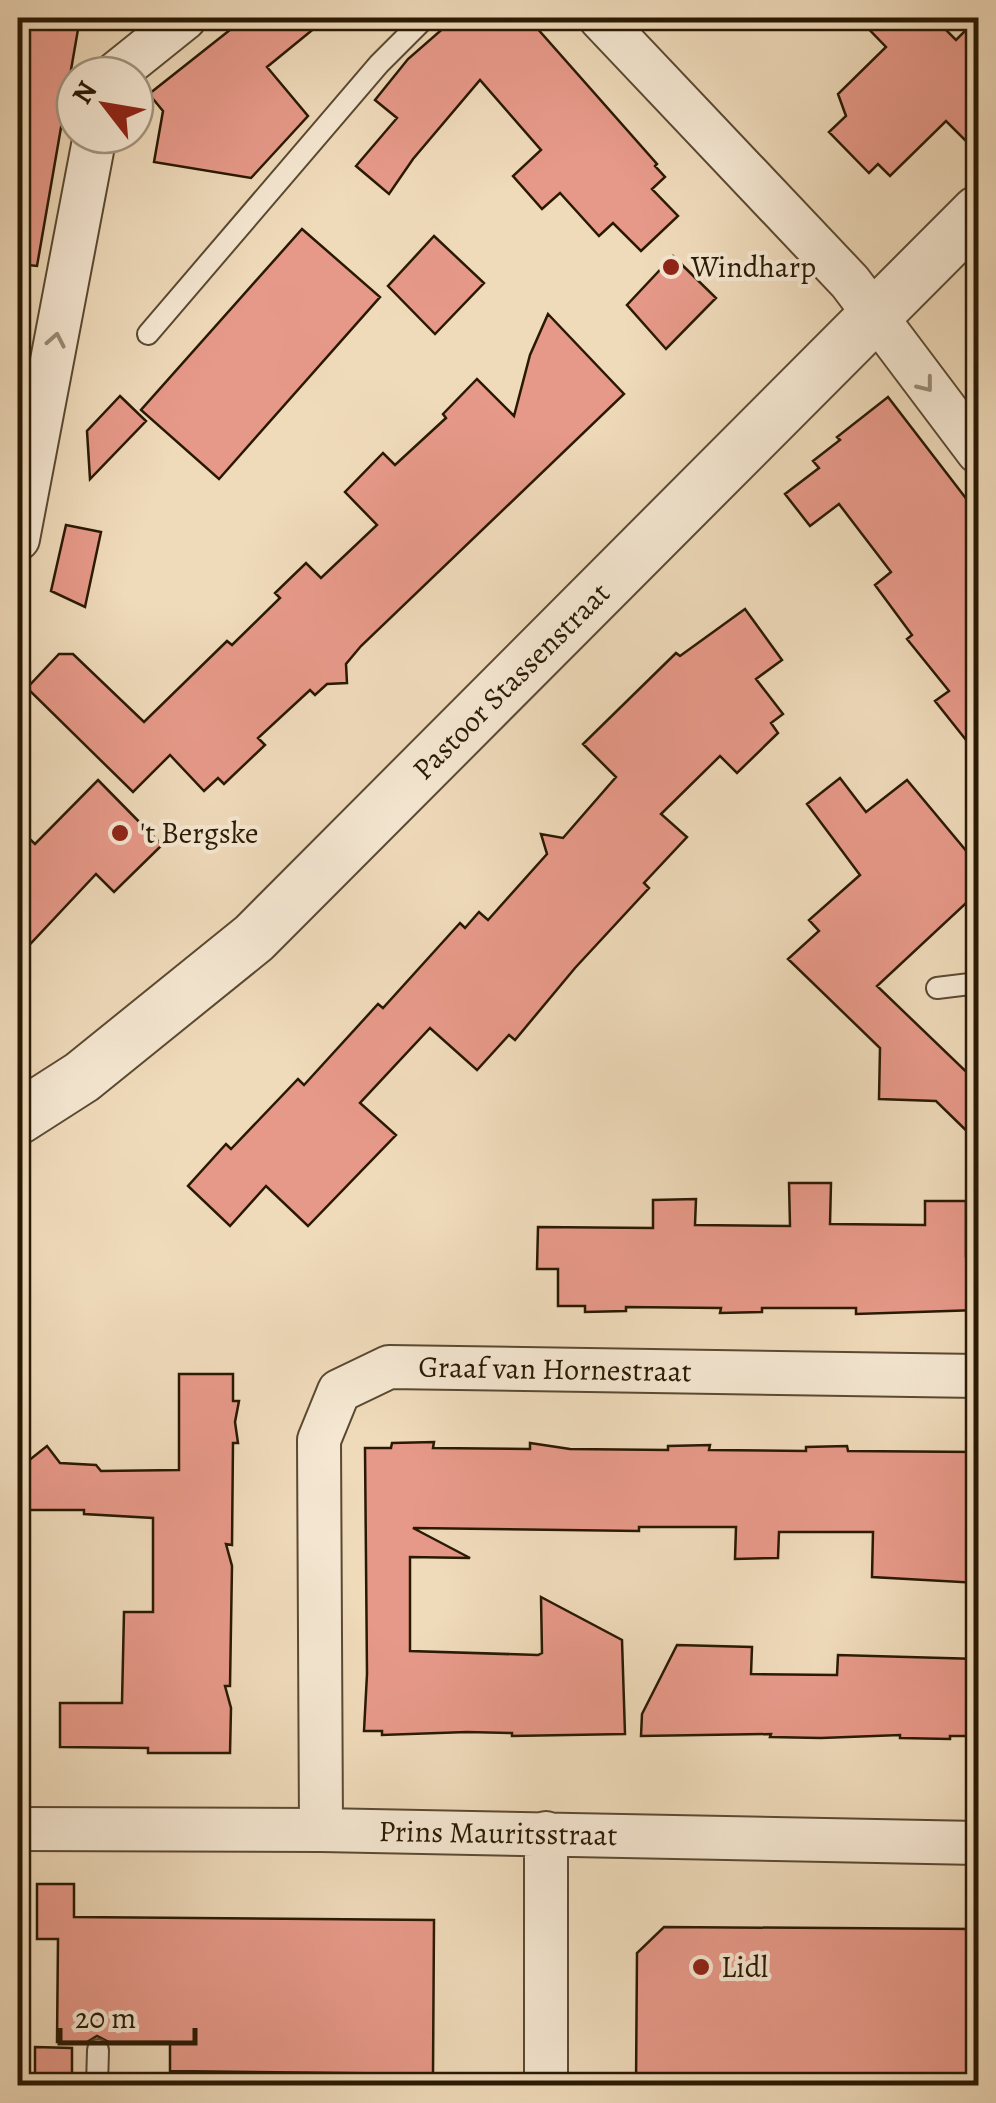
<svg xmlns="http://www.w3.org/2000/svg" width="996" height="2103" font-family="Alegreya,serif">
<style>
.building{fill:#e79989;stroke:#291903;stroke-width:2.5}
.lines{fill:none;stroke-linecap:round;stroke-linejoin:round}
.service-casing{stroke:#5a4931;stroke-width:24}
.minor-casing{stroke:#5a4931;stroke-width:46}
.tertiary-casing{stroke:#5a4931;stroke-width:56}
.service{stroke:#f5e7d2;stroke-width:20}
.minor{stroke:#f5e7d2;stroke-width:42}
.tertiary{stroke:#f5e7d2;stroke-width:52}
.oneway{stroke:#998a75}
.poi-dot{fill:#8f2418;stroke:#f5e7d2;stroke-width:4}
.labels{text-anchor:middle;stroke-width:8;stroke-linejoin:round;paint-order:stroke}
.poi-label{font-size:30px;fill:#291903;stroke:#f5e7d2;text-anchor:start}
.street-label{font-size:30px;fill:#291903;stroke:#f5e7d2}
</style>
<rect width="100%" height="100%" fill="#efdaba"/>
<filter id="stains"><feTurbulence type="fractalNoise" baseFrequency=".002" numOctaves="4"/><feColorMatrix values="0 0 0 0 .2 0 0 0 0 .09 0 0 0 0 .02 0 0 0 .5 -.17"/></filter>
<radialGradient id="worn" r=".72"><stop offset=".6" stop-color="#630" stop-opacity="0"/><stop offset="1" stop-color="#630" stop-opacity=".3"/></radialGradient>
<path class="building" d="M24,18H80L37,266L18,264V53Z
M245,18H327L267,67L308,116L251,178L154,162L163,111L149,94Z
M455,18H528L657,164L655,166L665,177L652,189L678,216L641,251L613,223L599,236L560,193L542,209L513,176L541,150L480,80L413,159L389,194L356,166L397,118L375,100L408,59Z
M858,18H934L956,40L978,18V153L946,121L890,176L878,164L869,173L829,132L846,116L838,94L886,47Z
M302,229L380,297L219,479L141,410Z
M434,236L484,283L435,334L388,286Z
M673,256L716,298L666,349L627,305Z
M548,314L624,394L361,646L346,664L347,683L327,684L315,695L310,690L258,738L265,745L224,784L218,778L204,791L170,755L133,792L27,688L59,654H73L144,722L227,641L232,645L280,598L275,593L306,563L321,578L377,525L345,492L383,453L395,465L446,418L443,414L477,379L514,416L530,355Z
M120,396L146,421L90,479L87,431Z
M888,397L978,514V755L935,701L949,691L907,639L912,635L875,585L891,572L839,504L810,526L785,494L819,468L813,461L840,440L837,437Z
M66,525L101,532L85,607L51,591Z
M745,609L782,660L756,679L783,714L771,723L778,733L737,773L720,756L661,814L687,837L644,883L649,888L575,968L515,1040L509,1035L477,1070L430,1028L360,1103L396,1135L308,1226L266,1186L230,1226L188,1186L226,1144L231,1149L298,1079L304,1085L378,1004L383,1008L460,923L465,928L479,912L488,920L547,854L541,834L563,838L616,777L583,744L676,653L680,656Z
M840,778L866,812L907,780L978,865V892L877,986L978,1083V1142L936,1101L879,1099L880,1048L788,959L819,931L809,920L860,875L807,804Z
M98,780L162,845L114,892L96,874L18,957V828L35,844Z
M789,1183H831L830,1224L925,1225V1201H966V1256H978V1310L856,1314V1308H762V1312L720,1313L721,1308L626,1307V1311L585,1312V1306H558V1269H537L538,1227L653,1228V1200L696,1199L695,1225L790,1226Z
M179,1374H233V1401H239L235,1422L238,1443H233L232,1545L226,1544L232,1566L230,1686H225L231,1708L230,1753H148V1748L60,1747V1703H122L124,1612H153V1518L84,1514V1510H18V1469L47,1446L60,1463L96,1465L101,1471L179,1470Z
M434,1442L433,1448L530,1449V1443L570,1449L668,1450V1446L710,1445L709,1450L806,1451V1447L847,1446L848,1451L978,1452V1583L872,1577L873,1532H779L778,1558L735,1559L736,1527H639V1531L413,1528L470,1558L410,1557V1651L538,1655L542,1653L541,1597L622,1640L625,1734L512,1736V1733L467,1732L382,1735V1731H364L367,1674L365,1448H391L392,1443Z
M677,1645L752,1647L751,1674L837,1675L838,1655L978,1659V1699H971V1710L968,1709V1736H950V1739L900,1738V1735L821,1738L770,1737L771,1734L641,1736L642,1714Z
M37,1884H74V1917L434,1920L433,2074L170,2071V2042H109L97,2036L87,2042H57L58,1939H37Z
M664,1927L978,1929V2086H636L637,1953Z
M35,2047L72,2048V2086H35Z"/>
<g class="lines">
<defs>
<path id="service" d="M148,334L379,64L425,18
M937,988L978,983
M97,2086L98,2050"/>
<path id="minor" d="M600,18L850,282L978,452
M114,75L185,18
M18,539L95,135
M18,1829L321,1830L978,1843
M321,1830L319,1440L339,1391L389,1367L978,1376
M546,1833V2086"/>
<path id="tertiary" d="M18,1118L82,1077L254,938L978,212"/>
</defs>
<use href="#service" class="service-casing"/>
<use href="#minor" class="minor-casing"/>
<use href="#tertiary" class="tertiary-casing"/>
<use href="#service" class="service"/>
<use href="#minor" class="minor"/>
<use href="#tertiary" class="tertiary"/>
</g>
<defs><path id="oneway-chevron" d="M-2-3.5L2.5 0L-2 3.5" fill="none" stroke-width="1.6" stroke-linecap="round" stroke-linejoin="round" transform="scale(2.5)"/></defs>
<g class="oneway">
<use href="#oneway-chevron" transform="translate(56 340) rotate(-79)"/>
<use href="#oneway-chevron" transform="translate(926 385) rotate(52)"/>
</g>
<g class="poi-dot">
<circle cx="671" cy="267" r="10"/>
<circle cx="120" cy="833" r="10"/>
<circle cx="701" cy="1967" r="10"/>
</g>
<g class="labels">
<g class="poi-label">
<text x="691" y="277">Windharp</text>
<text x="140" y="843">'t Bergske</text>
<text x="721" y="1977">Lidl</text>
</g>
<g class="street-label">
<text transform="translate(511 681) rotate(-45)" y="10">Pastoor Stassenstraat</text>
<text transform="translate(555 1369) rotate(1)" y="10">Graaf van Hornestraat</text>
<text transform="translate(498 1833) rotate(1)" y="10">Prins Mauritsstraat</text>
</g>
</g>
<rect width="996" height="2103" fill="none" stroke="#efdaba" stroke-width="60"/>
<rect x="20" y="20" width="956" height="2063" fill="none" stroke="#291903" stroke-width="5"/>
<rect x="30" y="30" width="936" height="2043" fill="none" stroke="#291903" stroke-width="2.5"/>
<g transform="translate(105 105) rotate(301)"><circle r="48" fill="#f5e7d2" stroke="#a3957f" stroke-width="2.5"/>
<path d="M0-8L18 38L0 25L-18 38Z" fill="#8f2418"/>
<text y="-15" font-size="28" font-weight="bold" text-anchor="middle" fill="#291903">N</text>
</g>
<path d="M60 2028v15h135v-15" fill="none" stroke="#291903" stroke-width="5"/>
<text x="75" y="2028" font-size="30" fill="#291903" stroke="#f5e7d2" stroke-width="8" paint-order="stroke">20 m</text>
<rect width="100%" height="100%" filter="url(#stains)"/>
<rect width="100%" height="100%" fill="url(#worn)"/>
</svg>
